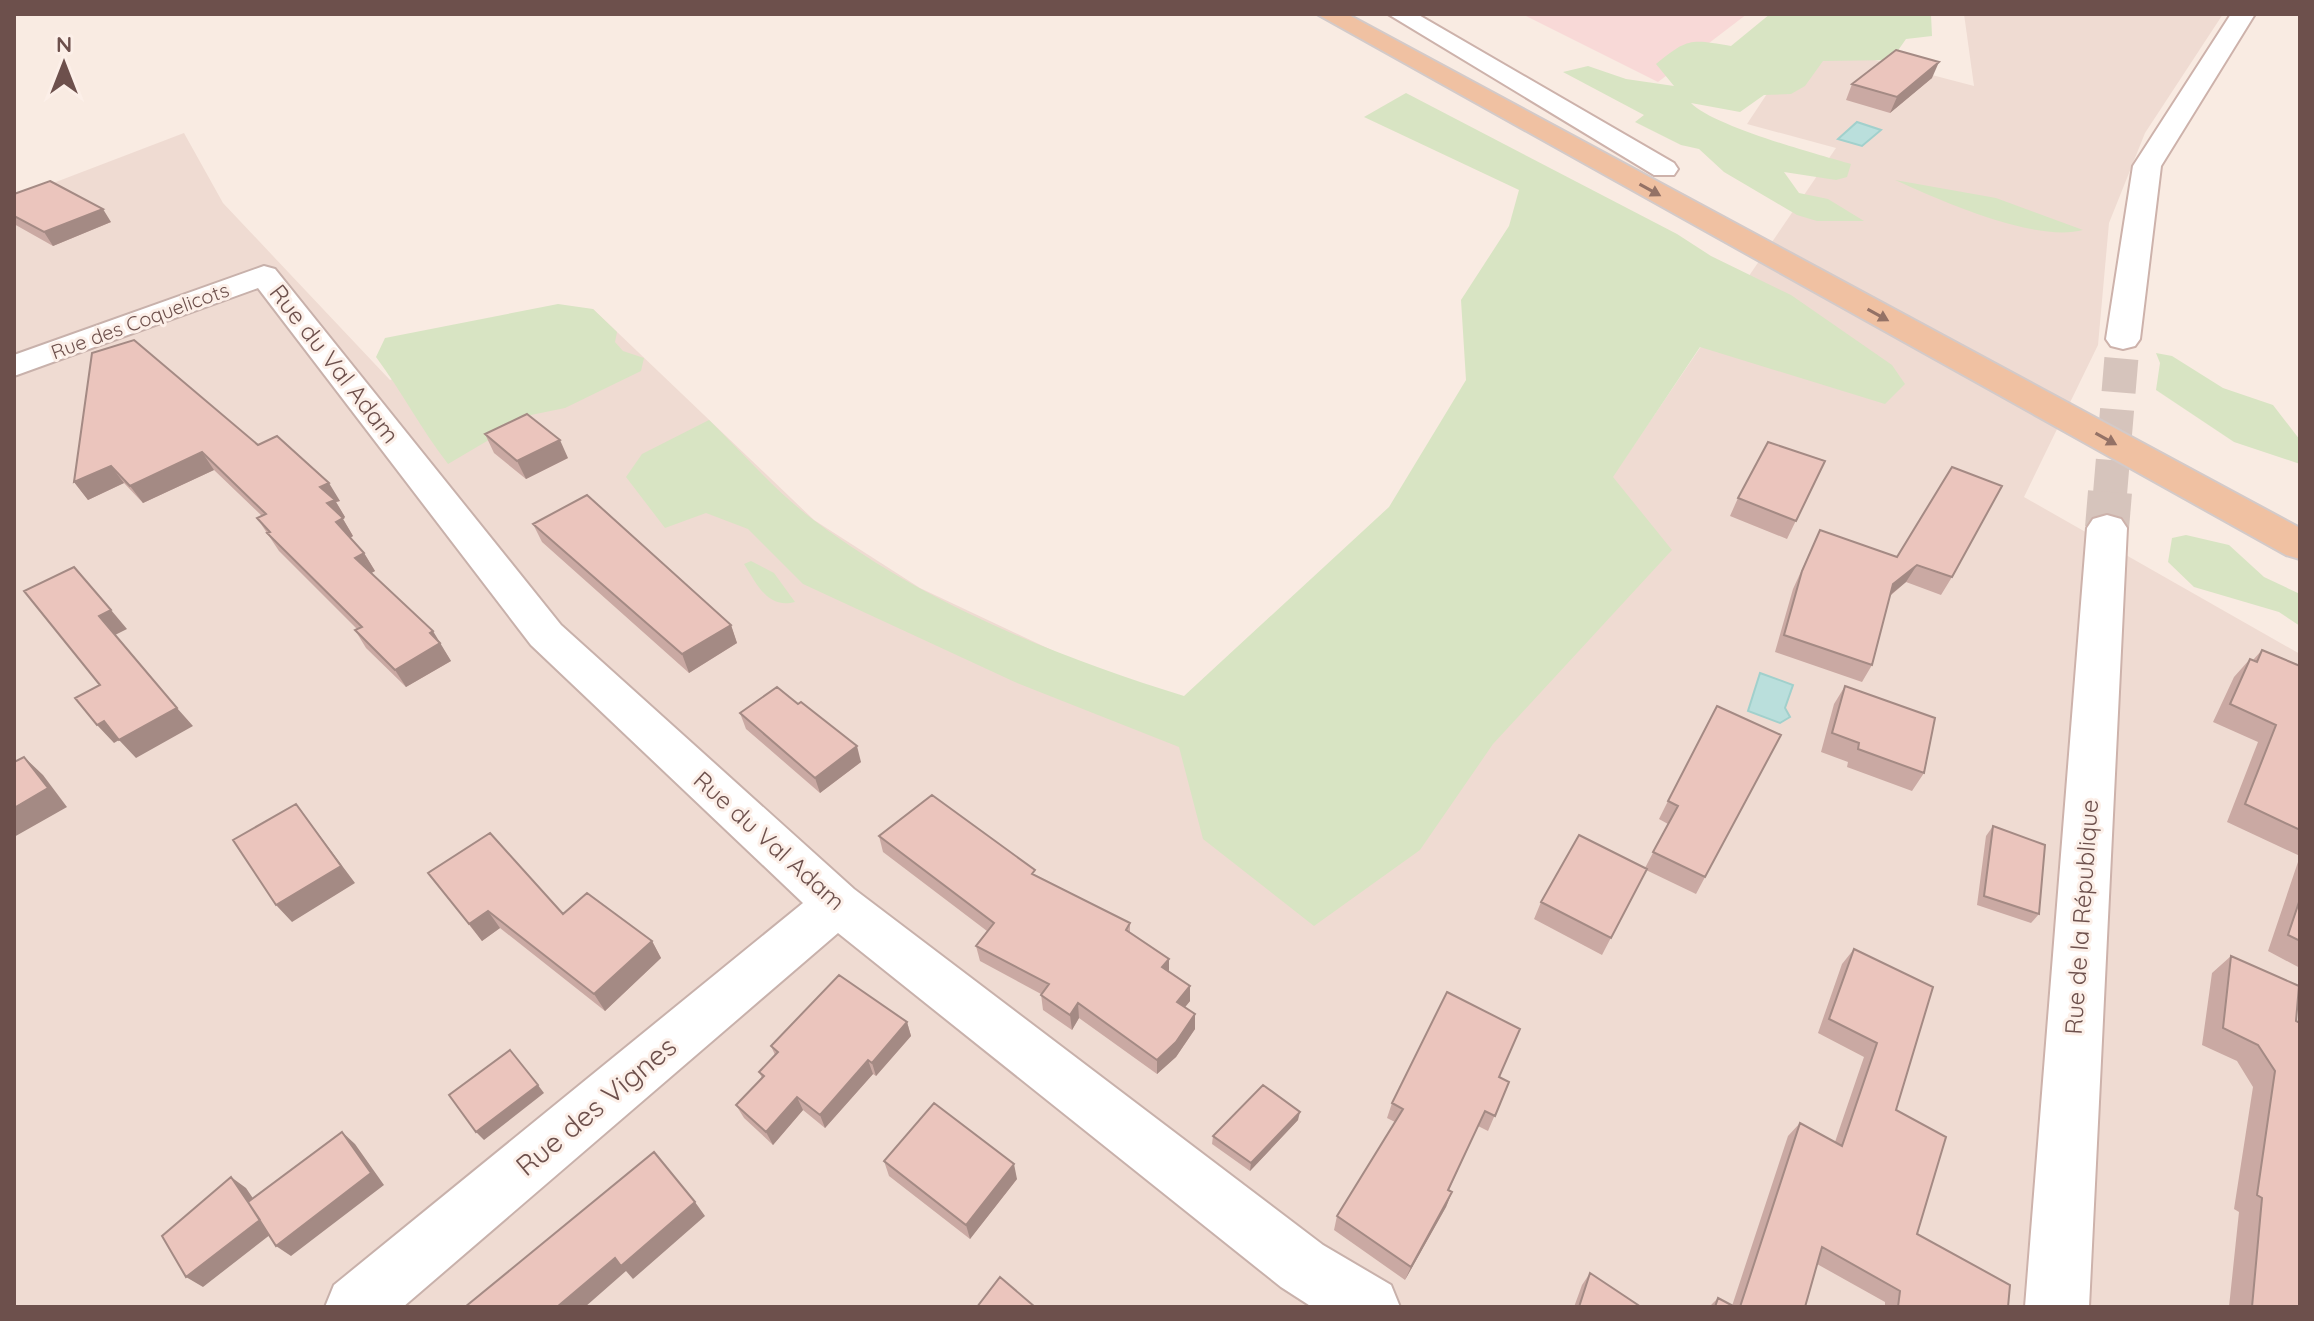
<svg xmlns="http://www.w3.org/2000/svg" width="2314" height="1321" font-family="Quicksand,sans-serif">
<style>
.residential{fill:#efdbd2}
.commercial{fill:#f8d9d7}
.green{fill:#d8e4c3}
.water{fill:#badfdc;stroke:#a1d0cc;stroke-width:2}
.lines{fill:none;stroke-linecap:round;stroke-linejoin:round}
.secondary-tunnel-far1{stroke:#d6c4bc;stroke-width:34;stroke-dasharray:34 17;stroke-linecap:butt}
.secondary-tunnel{stroke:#d6c4bc;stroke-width:44;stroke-dasharray:44 22;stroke-linecap:butt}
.street-casing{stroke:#c8b1ab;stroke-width:4}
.secondary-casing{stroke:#cdb2ab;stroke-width:4}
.primary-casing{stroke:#d3cac9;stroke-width:4}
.street{fill:#fff;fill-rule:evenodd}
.secondary{fill:#fff;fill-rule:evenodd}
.primary{fill:#f0c1a2;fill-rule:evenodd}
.wall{fill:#caa9a3}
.shaded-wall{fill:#a48a84}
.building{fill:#ebc5bd;stroke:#a48a84;stroke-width:2}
.oneway{fill:#947266}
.labels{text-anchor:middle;stroke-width:6;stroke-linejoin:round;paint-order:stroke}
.far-street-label{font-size:20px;fill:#6d504c;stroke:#fcefe8}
.street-label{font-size:24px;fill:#6d504c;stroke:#fcefe8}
.near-street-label{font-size:28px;fill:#6d504c;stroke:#fcefe8}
</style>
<rect width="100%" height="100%" fill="#f9ebe2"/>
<path class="residential" d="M1964,14H2223L2145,133L2109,223L2098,345L2024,497L2300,654V1307H14V198L184,133L223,203L390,380L593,309L814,520L920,588L1387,808L1836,148L1747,124L1802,41L1974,86Z"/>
<path class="commercial" d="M1522,14H1747L1658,82Z"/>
<path class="green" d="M1770,14H1931L1932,36L1906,39L1899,49V60L1823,61L1805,86L1791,94L1764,95L1740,112L1691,103C1713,126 1816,154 1851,164L1847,177L1836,180L1784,172L1799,193L1828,199L1864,221H1817L1797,215L1724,172L1699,149L1681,145L1635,122L1644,115L1563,72L1588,66L1626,79L1674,86L1656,64C1688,38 1690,39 1731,46Z
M1406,93L1677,234L1711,256L1791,295L1892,365L1905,384L1885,404L1700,347L1613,477L1672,550L1493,744L1420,850L1314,926L1203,839L1179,747L1017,683L803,584L748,529L706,513L665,528L626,477L642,454L709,420C743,453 777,493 815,521C924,603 1054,656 1184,696L1389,507L1466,380L1461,300L1509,226L1519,190L1364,117Z
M1895,180L1996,198L2083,230C2034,243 1940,200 1895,180Z
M558,304L593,309L617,332L615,342L623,351L644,358L641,371L565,408L531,415L448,464C421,429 402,392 376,357L385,338Z
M2156,353L2172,356L2223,388L2273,405L2300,440V464L2234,442L2156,390L2160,363Z
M2186,535L2229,545L2264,577L2300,594V626L2279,612L2194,587L2168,562L2172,538Z
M751,561L774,573L795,602C767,609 757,584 744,564Z"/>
<path class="water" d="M1857,122L1881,130L1862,146L1838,139Z
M1760,673L1793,685L1785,708L1790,717L1780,723L1748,711Z"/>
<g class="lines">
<path class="secondary-tunnel-far1" d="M2110,494L2123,339"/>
<path class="secondary-tunnel" d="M2107,528L2110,492"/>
<defs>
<path id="street" d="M264,266L275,269L561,625L854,889L1323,1245L1391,1285L1400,1307H1312L1281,1287L838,933L403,1307H325L334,1285L803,903L531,645L258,288L14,376V355Z"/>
<path id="secondary" d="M1388,14H1417L1674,163L1678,169L1674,175H1654Z
M2231,14H2255L2161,166L2140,339L2135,346L2123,349L2111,346L2106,339L2133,166Z
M2107,515L2121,519L2127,528L2089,1307H2025L2087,528L2093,519Z"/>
<path id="primary" d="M1317,14H1347L2300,528V559L2286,555Z"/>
</defs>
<use href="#street" class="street-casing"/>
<use href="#secondary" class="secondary-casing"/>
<use href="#primary" class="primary-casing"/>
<use href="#street" class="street"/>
<use href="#secondary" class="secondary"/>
<use href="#primary" class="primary"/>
</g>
<path class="wall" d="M1932,78L1890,113L1846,100L1852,84Z
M14,194L111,222L53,246L14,224Z
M92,353L258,445L340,501L336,502L345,517L343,519L353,536L350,538L364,553L375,571L371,573L438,641L451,661L406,687L366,648L355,630L357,629L279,551L257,518L262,516L214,470L143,503L124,483L88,500L74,482Z
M485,434L568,458L526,479L494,453Z
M1825,461L1787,539L1730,516L1738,498Z
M533,524L731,625L737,643L689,673L542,542Z
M1820,530L1952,577L1941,595L1906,582L1890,596L1872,665L1862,682L1775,652L1793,589Z
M2262,650L2300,666V968L2268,951L2300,856L2227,822L2258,742L2213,722L2234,677L2250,659L2253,660Z
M1845,686L1924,773L1912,791L1847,767L1848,762L1821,752L1834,704Z
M798,704L861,762L820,793L746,729L740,713Z
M1781,735L1696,894L1646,870L1602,955L1534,919L1541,902L1645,868L1668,824L1659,819L1668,801Z
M1993,826L2039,914L2031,923L1977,905L1986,836Z
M879,836L1036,875L1130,923V933L1169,959V972L1190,986V1001L1185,1007L1195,1029L1176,1057L1157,1074L1079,1018L1072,1030L1043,1010L1041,994L980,961L976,946L987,931L883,852Z
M428,873L652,941L661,958L605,1011L500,928L482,941Z
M1854,949L1896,1110L1917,1234L2008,1307H1885V1302L1817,1264L1805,1307H1709L1718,1298L1732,1306L1788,1136L1800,1123L1835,1142L1864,1057L1818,1033L1842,964Z
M2231,956L2296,1021L2300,1307H2229L2239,1212L2234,1209L2253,1087L2237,1061L2202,1045L2212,973Z
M907,1022L911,1036L876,1076L873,1074L825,1128L803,1110L773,1145L744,1118L736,1105L762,1078L759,1072L775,1055L771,1046Z
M1509,1082L1488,1131L1478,1126L1449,1190L1452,1192L1446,1207L1405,1280L1334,1230L1337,1216L1395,1122L1387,1118L1392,1103Z
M1298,1120L1250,1171L1212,1144L1213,1136Z
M884,1161L1017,1179L970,1239L889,1176Z
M1590,1273L1641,1307H1574L1582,1285Z"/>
<path class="shaded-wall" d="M1939,62L1932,78L1890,113L1897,97Z
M103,209L111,222L53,246L44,232Z
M560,440L568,458L526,479L517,461Z
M202,452L214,470L143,503L130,486Z
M111,466L124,483L88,500L74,482Z
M329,483L340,501L336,502L345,517L343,519L353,536L347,540L336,522L320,487Z
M364,553L375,571L366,576L355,558Z
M1917,565L1906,582L1883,601L1893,584Z
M111,610L127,629L115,635L99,616Z
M731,625L737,643L689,673L682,654Z
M433,631L451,661L406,687L395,670Z
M177,708L193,726L136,758L119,740L114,743L97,725L104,721Z
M857,746L861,762L820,793L815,778Z
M24,757L43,775L67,807L14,837V808Z
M296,804L355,883L292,922L276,905Z
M488,911L500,928L482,941L469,924Z
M652,941L661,958L605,1011L594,994Z
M1169,959V974L1162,967Z
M1190,986V1001L1177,1017V1002Z
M1078,1003L1079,1018L1072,1030L1070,1015Z
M1195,1014V1029L1176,1057L1157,1074V1060Z
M907,1022L911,1036L876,1076L872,1063Z
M868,1060L873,1074L825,1128L820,1115Z
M538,1085L544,1093L484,1140L476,1132Z
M797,1097L803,1110L773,1145L766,1132Z
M1300,1112L1298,1120L1250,1171L1251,1163Z
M342,1132L355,1144L384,1185L291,1256L276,1246Z
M1014,1164L1017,1179L970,1239L966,1225Z
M231,1177L246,1188L275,1231L203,1287L186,1277Z
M1452,1192L1446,1207L1405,1280L1411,1267Z
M695,1202L705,1216L633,1279L626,1271L585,1307H557L615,1258Z"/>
<path class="building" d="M1896,50L1939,62L1897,97L1852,84Z
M50,181L103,209L44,232L14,216V194Z
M134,340L258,445L277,436L329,483L320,487L335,500L327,503L343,518L336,522L364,553L355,558L433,631L430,633L440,643L395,670L355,630L362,627L267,533L270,532L257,518L266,514L202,452L130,486L111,466L74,482L92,353Z
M527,414L560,440L517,461L485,434Z
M1768,442L1825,461L1796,521L1738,498Z
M1952,467L2002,486L1952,577L1917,565L1893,584L1872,665L1784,635L1802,571L1820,530L1897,557Z
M587,495L731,625L682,654L533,524Z
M74,567L111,610L99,616L177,708L119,740L104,721L97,725L75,698L100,685L24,591Z
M2262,650L2300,666V830L2245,804L2276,725L2230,704L2250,659L2257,662Z
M1845,686L1935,718L1924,773L1858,749L1859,743L1832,733Z
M777,687L798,704L801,702L857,746L815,778L740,713Z
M1717,706L1781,735L1705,877L1653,852L1678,806L1668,801Z
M24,757L48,788L14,808V762Z
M932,795L1035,870L1032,874L1130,923L1126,930L1169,959L1162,967L1190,986L1177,1002L1195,1014L1176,1042L1157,1060L1078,1003L1070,1015L1041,995L1049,984L976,946L994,923L879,836Z
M296,804L341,866L276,905L233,840Z
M1993,826L2045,845L2039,914L1984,896Z
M490,833L563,914L587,893L652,941L594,994L488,911L469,924L428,873Z
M1579,835L1647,869L1611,938L1541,902Z
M2300,899V941L2288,935Z
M1854,949L1933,987L1896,1110L1946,1137L1917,1234L2010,1285L2008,1307H1898L1900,1291L1822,1247L1805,1307H1740L1800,1123L1842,1146L1877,1043L1829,1019Z
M2231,956L2299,986L2296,1021L2300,1023V1307H2252L2262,1198L2257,1195L2275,1071L2258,1045L2223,1028Z
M839,975L907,1022L872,1063L868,1060L820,1115L797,1097L766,1132L736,1105L764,1076L759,1072L778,1052L771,1046Z
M1447,992L1520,1029L1499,1077L1509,1082L1495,1116L1485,1111L1448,1190L1452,1192L1411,1267L1337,1216L1403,1109L1392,1103Z
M510,1050L538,1085L476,1132L449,1095Z
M1263,1085L1300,1112L1251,1163L1213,1136Z
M934,1103L1014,1164L966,1225L884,1161Z
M342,1132L371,1173L276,1246L248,1202Z
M654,1152L695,1202L621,1266L615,1258L557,1307H465Z
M231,1177L260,1220L186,1277L162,1236Z
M1590,1273L1641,1307H1579Z
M1000,1277L1035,1307H977Z
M1718,1298L1735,1307H1715Z"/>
<defs><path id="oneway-solid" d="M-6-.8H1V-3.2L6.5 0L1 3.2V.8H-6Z" transform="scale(2)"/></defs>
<g class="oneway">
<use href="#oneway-solid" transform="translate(1650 190) rotate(29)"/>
<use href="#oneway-solid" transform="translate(1878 315) rotate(29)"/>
<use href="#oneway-solid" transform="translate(2106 439) rotate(29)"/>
</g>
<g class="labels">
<g class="far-street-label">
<text transform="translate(140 321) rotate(-20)" y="7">Rue des Coquelicots</text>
</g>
<g class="street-label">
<text transform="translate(334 364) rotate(52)" y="8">Rue du Val Adam</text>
<text transform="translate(769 841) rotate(42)" y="8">Rue du Val Adam</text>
<text transform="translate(2082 917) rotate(-86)" y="8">Rue de la République</text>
</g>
<g class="near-street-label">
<text transform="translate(596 1106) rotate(-40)" y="10">Rue des Vignes</text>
</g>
</g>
<rect width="2314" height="1321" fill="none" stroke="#6d504c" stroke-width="32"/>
<g transform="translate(64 64)" stroke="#fcefe8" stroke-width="6" paint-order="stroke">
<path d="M0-6L14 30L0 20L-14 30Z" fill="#6d504c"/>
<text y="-12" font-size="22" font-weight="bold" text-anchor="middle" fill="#6d504c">N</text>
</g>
</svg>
